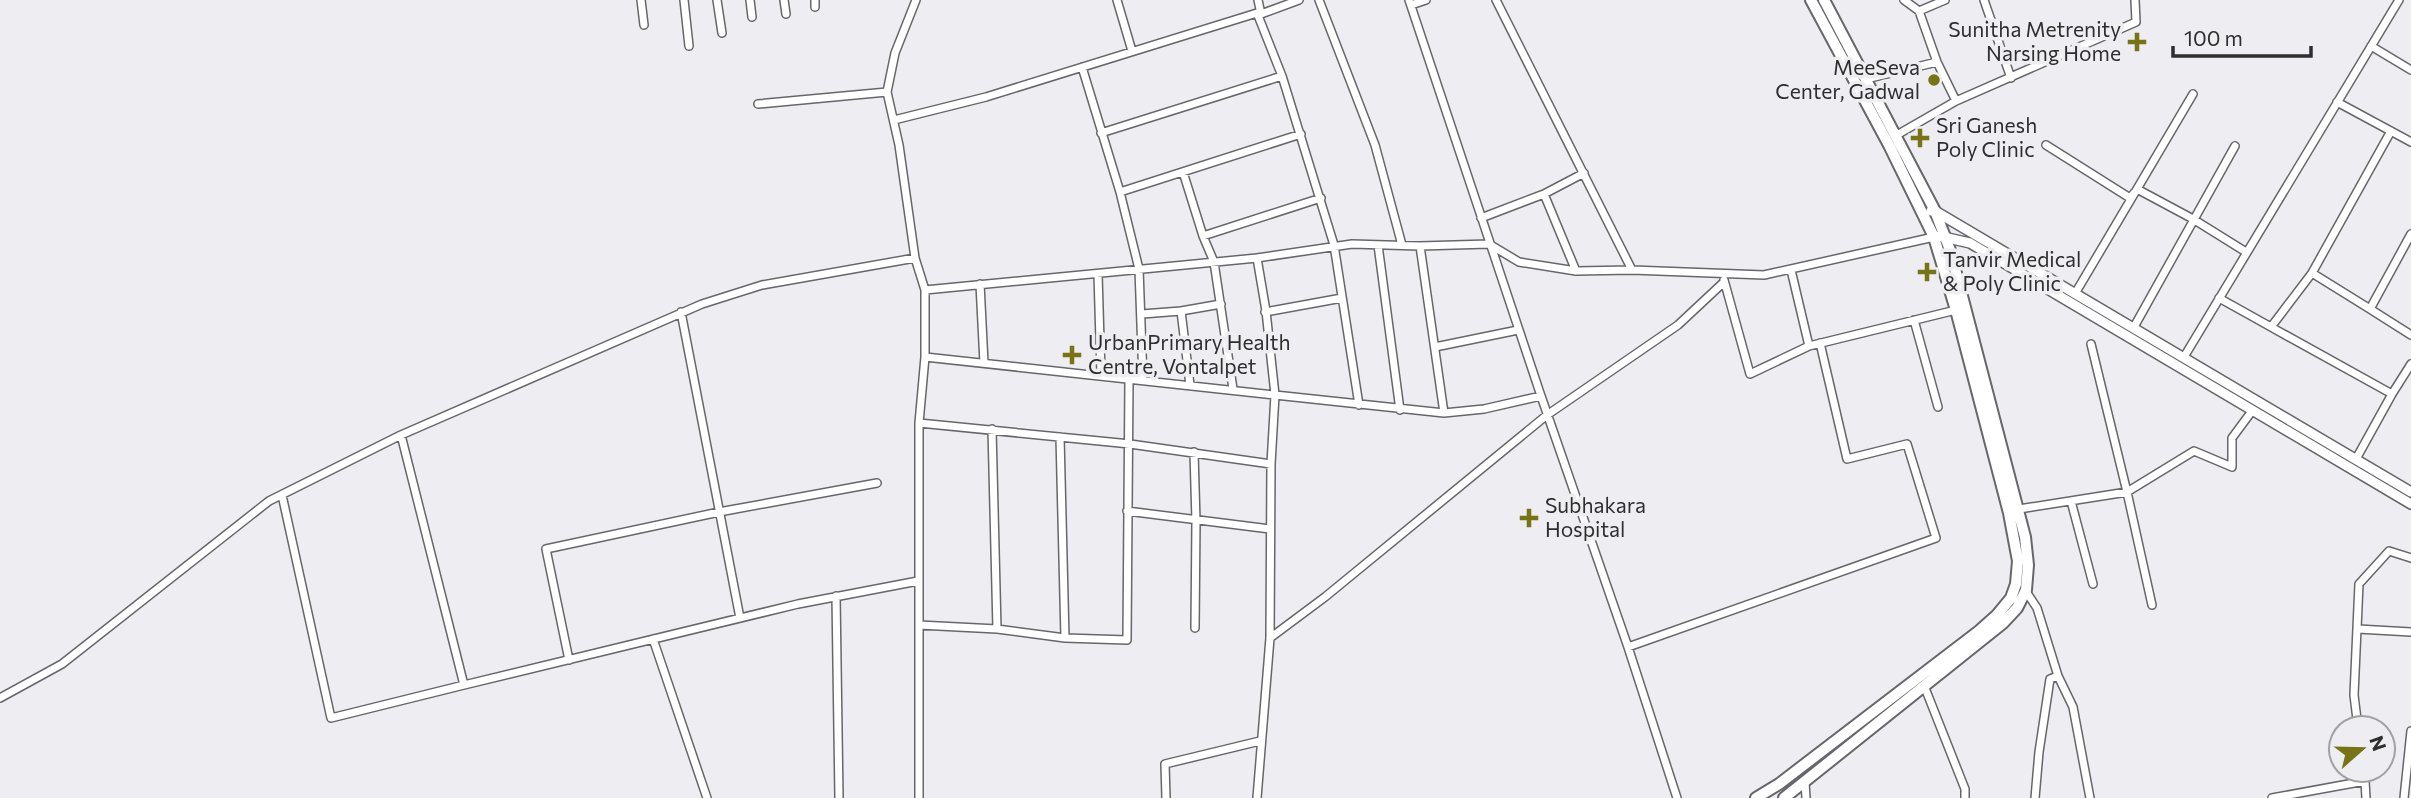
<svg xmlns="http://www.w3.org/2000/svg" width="2411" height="798" font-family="Commissioner,sans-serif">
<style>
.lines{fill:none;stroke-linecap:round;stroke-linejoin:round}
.minor-casing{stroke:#67666a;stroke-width:10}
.tertiary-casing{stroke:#67666a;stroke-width:12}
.secondary-casing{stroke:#67666a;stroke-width:14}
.minor{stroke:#fff;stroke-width:7}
.tertiary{stroke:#fff;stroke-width:9}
.secondary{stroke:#fff;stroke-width:10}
.poi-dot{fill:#777316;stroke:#eeedf2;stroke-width:2.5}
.labels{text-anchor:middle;stroke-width:7;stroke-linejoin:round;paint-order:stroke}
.poi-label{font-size:21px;fill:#2e2e2f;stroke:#eeedf2;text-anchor:start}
</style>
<rect width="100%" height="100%" fill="#eeedf2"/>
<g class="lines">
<defs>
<path id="minor" d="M641,0L644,25
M684,0L689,46
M717,0L722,33
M750,0L752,17
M784,0L786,14
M815,0V7
M1117,0L1132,51
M1258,0L1261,14
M1319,0L1375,145L1402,245
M1496,0L1632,270
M1904,0L1919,11
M1945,0L1919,11L1937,62L1956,101
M1984,0L2011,78
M1411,5L1426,0
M1257,13L1282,76L1334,245L1359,405
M2371,46L2411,70
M1082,67L1120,192L1301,134
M1866,79L1937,62
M2193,94L2137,189L2193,219L2246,252
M2337,102L2411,142
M758,104L887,92
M894,120L986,97L1257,13L1261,14L1299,0
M2391,131L2312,273L2370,309L2411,234
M1101,133L1282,76
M1895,136L1956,101L2136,22L2135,0
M2046,145L2130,198L2134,193
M1183,172L1203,236L1214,262L1233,389
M1120,192L1139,269L1143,380
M1544,194L1576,271
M1481,218L1544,194L1584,173
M1203,236L1321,198
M1378,245L1400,410
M1420,246L1444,413
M915,258L899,145L887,92L895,53L916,0
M1257,258L1266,311L1275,395L1444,413L1484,409L1541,396L1409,0
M1791,270L1809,346
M1098,274L1101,375
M1724,280L1750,374L1809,346L1956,310
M980,284L984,363
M925,290L1257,258L1352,244L1420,246L1489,244L1519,262L1576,271L1632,270L1764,275L1934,237
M2076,292L2137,189
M2219,298L2271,327L2312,273
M2370,309L2411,335
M1181,311L1190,385
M681,312L740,618
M1265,312L1342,298
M1142,314L1181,311L1221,304
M1914,320L1938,407
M2134,327L2235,146
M2271,327L2392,394L2356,459
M1435,347L1518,330
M925,357L1275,395L1271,464L1270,638L1257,798
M2184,357L2399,0
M2392,394L2411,364
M1541,396L1628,647L1677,798
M919,423L1130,444L1271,464
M992,429L997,629
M401,435L464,685L798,604L918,581
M1060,437L1065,638
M1194,452L1196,521L1195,628
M282,495L331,718L464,685
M2071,501L2093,584
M2019,509L2127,492L2091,344
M1127,511L1270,529
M2025,590L2037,608L2058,676L2073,707L2090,798
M836,596L839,798
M2152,605L2127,492L2194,451L2232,467V438L2252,411
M919,625L997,629L1065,638L1127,640L1129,379
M2358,629L2411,632
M1270,638L1325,597L1547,415L1678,325L1724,282
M653,639L707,798
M1628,647L1936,538L1907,444L1847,459L1820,343
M569,660L546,549L719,512L877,483
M1925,688L1965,789V798
M0,698L62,664L269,501L401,435L702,304L762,285L915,258L925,290V357L919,423V798
M2358,728L2354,695L2359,584L2389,551L2411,558
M2363,770L2365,781
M1805,782L1806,798
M1166,798L1165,764L1260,741
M2035,798L2039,752L2050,679L2058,676
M2272,798L2365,781L2366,798
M2404,798L2411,731"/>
<path id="tertiary" d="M1931,211H1935L2411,492
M1939,236L1970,243L2411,504"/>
<path id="secondary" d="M1756,798L1779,784L1979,631L1997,615L2011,598L2016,584L2018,561L2009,513L1956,310L1934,237L1890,147L1811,0
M1784,798L2003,623L2017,608L2026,590L2028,565L2025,537L1950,250L1935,211L1824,0"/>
</defs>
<use href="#minor" class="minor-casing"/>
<use href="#tertiary" class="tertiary-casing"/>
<use href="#secondary" class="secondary-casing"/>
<use href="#minor" class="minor"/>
<use href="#tertiary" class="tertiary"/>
<use href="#secondary" class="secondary"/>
</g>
<g class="poi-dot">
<path d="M2133.5 31.5h7v7h7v7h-7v7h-7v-7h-7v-7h7z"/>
<circle cx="1934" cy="80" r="7"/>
<path d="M1916.5 127.5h7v7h7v7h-7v7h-7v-7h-7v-7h7z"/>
<path d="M1923.5 261.5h7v7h7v7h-7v7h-7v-7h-7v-7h7z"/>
<path d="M1068.5 344.5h7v7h7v7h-7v7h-7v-7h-7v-7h7z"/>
<path d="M1525.5 507.5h7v7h7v7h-7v7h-7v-7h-7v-7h7z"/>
</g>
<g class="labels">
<g class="poi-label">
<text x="2121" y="37" text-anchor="end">Sunitha Metrenity<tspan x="2121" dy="24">Narsing Home</tspan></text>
<text x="1920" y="75" text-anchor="end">MeeSeva<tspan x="1920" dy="24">Center, Gadwal</tspan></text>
<text x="1936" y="133">Sri Ganesh<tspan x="1936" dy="24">Poly Clinic</tspan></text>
<text x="1943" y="267">Tanvir Medical<tspan x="1943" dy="24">&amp; Poly Clinic</tspan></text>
<text x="1088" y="350">UrbanPrimary Health<tspan x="1088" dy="24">Centre, Vontalpet</tspan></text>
<text x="1545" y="513">Subhakara<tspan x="1545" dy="24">Hospital</tspan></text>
</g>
</g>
<g transform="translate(2362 749) rotate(70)"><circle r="33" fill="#eeedf2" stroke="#a1a1a4" stroke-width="2"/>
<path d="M0-5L12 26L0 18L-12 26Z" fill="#777316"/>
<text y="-10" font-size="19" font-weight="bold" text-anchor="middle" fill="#2e2e2f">N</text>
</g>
<path d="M2173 46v10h138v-10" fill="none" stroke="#2e2e2f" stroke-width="3.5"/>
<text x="2184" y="46" font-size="21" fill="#2e2e2f" stroke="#eeedf2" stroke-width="5" paint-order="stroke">100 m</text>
</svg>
